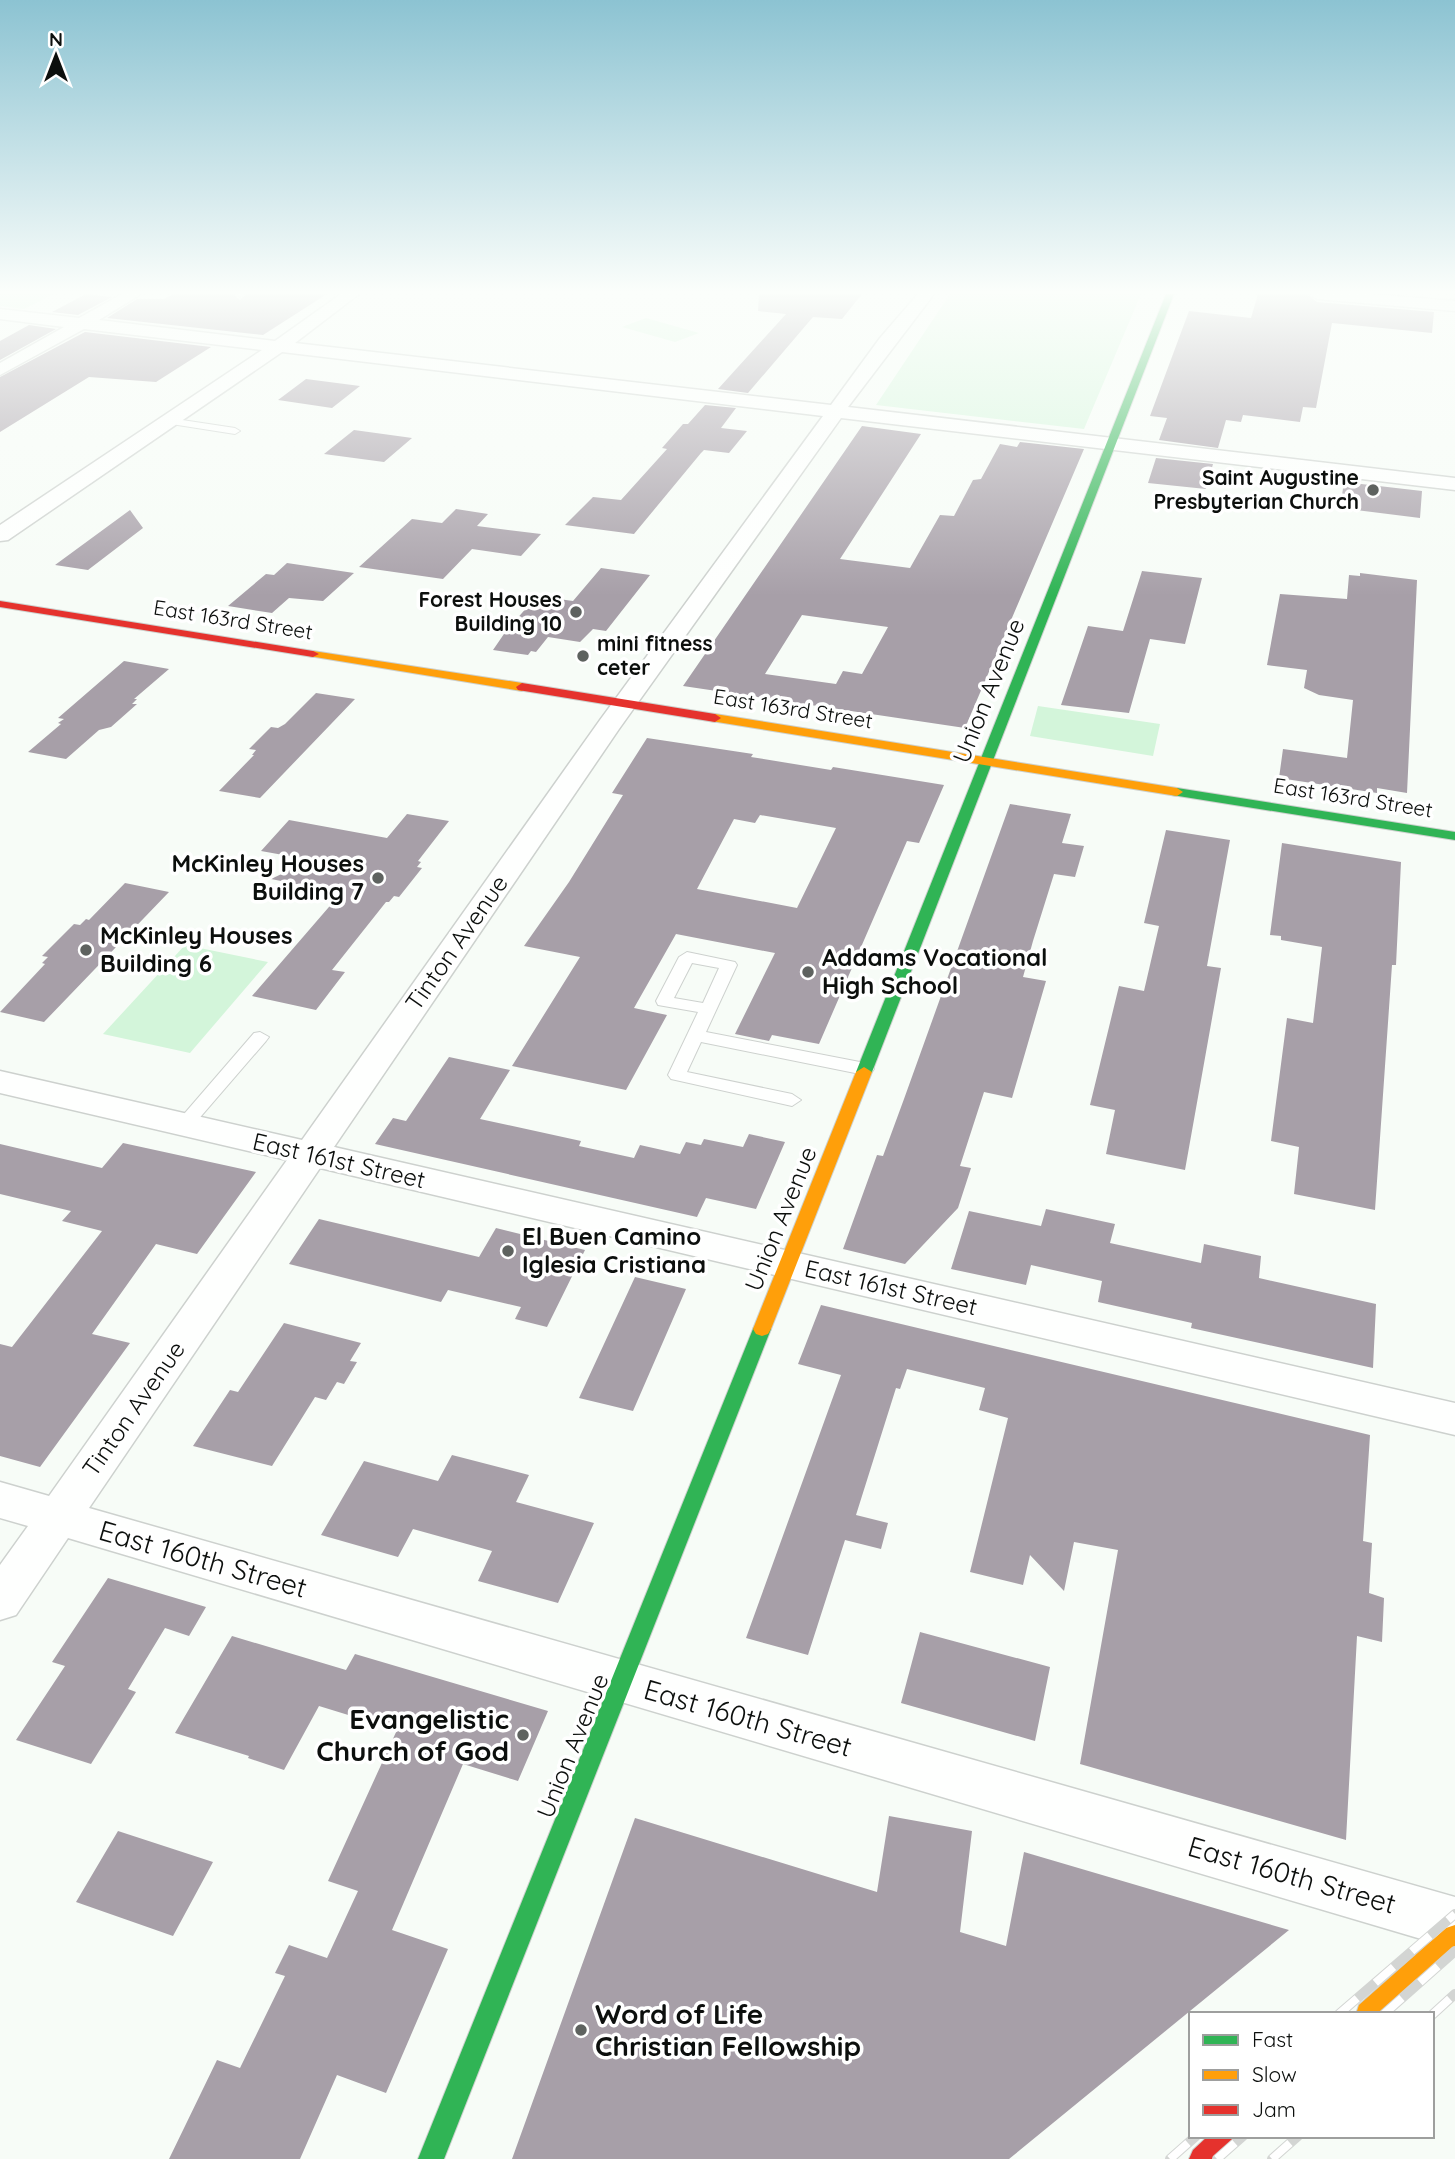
<svg xmlns="http://www.w3.org/2000/svg" width="1455" height="2159" font-family="Quicksand,sans-serif">
<style>
.green{fill:#d3f5da}
.building{fill:#a79fa8;fill-rule:evenodd}
.lines{fill:none;stroke-linecap:round;stroke-linejoin:round}
.lane-casing{stroke:#cdd1ce;stroke-width:2}
.street-casing{stroke:#cdd1ce;stroke-width:3}
.fast-casing{stroke:#cdd1ce;stroke-width:2}
.slow-casing{stroke:#cdd1ce;stroke-width:2}
.jam-casing{stroke:#cdd1ce;stroke-width:2}
.lane{fill:#fefffe;fill-rule:evenodd}
.street{fill:#fefffe;fill-rule:evenodd}
.fast{fill:#30b455;fill-rule:evenodd}
.slow{fill:#ff9f0a;fill-rule:evenodd}
.jam{fill:#e5322d;fill-rule:evenodd}
.rail-casing{stroke:#d3d5d3;stroke-width:10}
.rail{stroke:#fff;stroke-width:8;stroke-dasharray:24;stroke-linecap:butt}
.poi-dot{fill:#5e625f;stroke:#fff;stroke-width:2.5}
.labels{text-anchor:middle;stroke-width:7;stroke-linejoin:round;paint-order:stroke}
.far-poi-label{font-size:21px;font-weight:bold;fill:#0c0f0d;stroke:#fff;text-anchor:end}
.far-street-label{font-size:21px;fill:#0c0f0d;stroke:#fff}
.street-label{font-size:24px;fill:#0c0f0d;stroke:#fff}
.poi-label{font-size:24px;font-weight:bold;fill:#0c0f0d;stroke:#fff;text-anchor:start}
.near-street-label{font-size:28px;fill:#0c0f0d;stroke:#fff}
.near-poi-label{font-size:28px;font-weight:bold;fill:#0c0f0d;stroke:#fff;text-anchor:end}
</style>
<rect width="100%" height="100%" fill="#f7fcf7"/>
<path class="green" d="M0,294H54L24,309L0,306Z
M950,294H1141L1084,429L876,405Z
M646,318L699,333L675,342L622,327Z
M1038,706L1160,724L1153,756L1030,736Z
M185,945L268,962L190,1053L103,1034Z"/>
<path class="building" d="M86,294L112,297L78,315L52,312Z
M173,294H233L240,300L246,294H327L263,335L107,318L137,299H164Z
M759,294H862L842,319L813,317L748,393L718,389L786,314L758,311Z
M1258,294H1307L1317,302L1434,312L1432,333L1332,323L1316,408L1303,407L1300,422L1243,415L1241,422L1226,420L1218,448L1159,440L1167,418L1150,416L1189,311L1251,318Z
M29,325L56,329L0,360V341Z
M85,332L211,347L156,382L89,377L0,432V377Z
M306,379L360,386L332,408L278,400Z
M705,405L736,408L721,428L747,431L729,453L704,450L701,453L634,534L565,525L593,497L621,500L667,449L662,448L683,424H688Z
M862,426L921,434L840,559L910,568L940,515L954,516L973,480L981,479L1000,444L1017,447L1020,442L1084,449L965,728L683,686ZM802,615L888,627L862,674L843,671L836,684L765,674Z
M354,430L405,437L412,438L384,462L324,454Z
M1156,458L1213,464L1206,489L1148,483Z
M1344,482L1422,491L1420,518L1340,508Z
M456,509L488,514L477,526L541,534L521,556L472,549L443,579L359,567L412,519L442,523Z
M130,510L143,528L88,570L55,565Z
M287,563L354,573L323,601L289,598L272,613L228,606L266,574L274,575Z
M601,568L650,575L606,631L593,629L580,642L548,637L536,652L531,651L528,655L493,650L506,631L537,596L573,601Z
M1142,571L1202,578L1185,644L1150,639L1129,713L1061,705L1088,626L1123,631Z
M1360,573L1417,580L1407,793L1377,788V793L1279,778L1283,749L1347,758L1353,700L1319,695L1304,688L1307,670L1267,665L1280,594L1347,599L1349,575L1360,576Z
M124,661L169,669L134,699H137L132,704H137L111,727L99,730L66,759L28,752L61,724L58,723L64,719L58,718Z
M316,693L355,699L260,798L219,791L254,755H252L256,750L249,749L271,727L278,728L285,724Z
M647,738L753,754L751,757L831,770L833,767L944,785L919,843L907,841L819,1044L772,1035L769,1041L735,1034L775,953L676,934L634,1008L667,1015L626,1090L512,1066L580,957L524,946L569,882L623,795L612,793ZM760,815L836,828L797,908L697,889L734,819L755,823Z
M1010,804L1071,814L1062,843L1084,846L1075,877L1054,874L1033,941L1023,977L1046,981L1012,1098L984,1092L960,1166L971,1168L958,1208L905,1264L843,1249L877,1155L883,1156L904,1099Z
M407,814L449,821L418,861L421,862L417,867L422,868L399,897L394,896L389,902H386L332,970L345,972L316,1010L252,996L341,893L271,879L311,860L261,851L289,820L387,838Z
M1166,830L1230,840L1207,966L1221,968L1185,1170L1106,1154L1115,1110L1090,1105L1119,986L1144,991L1159,926L1144,923Z
M1282,843L1401,862L1396,965H1392L1375,1210L1294,1194L1299,1147L1271,1141L1287,1018L1313,1023L1322,947L1281,940V936L1270,935Z
M125,883L169,892L44,1022L0,1012L45,964L42,963L48,957L42,956L74,924L80,925L86,919L89,920Z
M449,1057L510,1070L480,1119L581,1141L579,1146L634,1158L640,1145L680,1154L686,1142L701,1145L704,1139L743,1147L749,1134L785,1142L756,1209L706,1198L697,1217L375,1144L393,1118L406,1121Z
M123,1143L256,1172L197,1254L156,1244L92,1334L130,1343L40,1467L0,1456V1344L12,1347L102,1231L62,1221L71,1211L0,1194V1144L102,1168Z
M1046,1209L1115,1224L1110,1243L1201,1263L1204,1244L1261,1256L1259,1278L1376,1304L1373,1368L1191,1328L1192,1323L1098,1302L1102,1281L1031,1265L1026,1285L951,1269L969,1211L1041,1226Z
M319,1219L479,1257L496,1228L585,1250L547,1327L515,1319L521,1307L448,1290L441,1302L289,1264Z
M635,1277L686,1289L633,1411L579,1398Z
M821,1305L1370,1435L1363,1541L1372,1543L1369,1593L1384,1598L1382,1642L1357,1636L1346,1840L1080,1764L1118,1550L1074,1542L1064,1591L1030,1555L1023,1585L970,1572L1008,1418L979,1410L985,1388L907,1369L900,1389L896,1388L856,1515L888,1523L881,1549L845,1540L808,1655L746,1638L841,1375L798,1364Z
M284,1323L361,1343L350,1361L357,1362L344,1384L337,1382L326,1400L315,1397L272,1466L193,1446L230,1390L238,1392Z
M452,1455L529,1475L516,1502L594,1523L558,1603L478,1581L492,1551L413,1529L398,1557L321,1535L364,1461L438,1481Z
M108,1578L206,1607L189,1636L165,1628L128,1689L136,1692L91,1764L16,1740L65,1666L52,1662Z
M920,1632L1050,1667L1035,1741L901,1703Z
M232,1636L346,1670L355,1654L548,1711L518,1781L463,1764L392,1930L448,1949L386,2093L337,2075L300,2159H169L217,2060L240,2068L285,1976L275,1973L289,1945L327,1958L358,1891L328,1881L397,1730L319,1706L284,1770L248,1758L249,1756L175,1733Z
M889,1816L972,1831L960,1932L1006,1946L1024,1852L1289,1930L1009,2159H512L635,1818L877,1892Z
M118,1831L213,1862L173,1936L76,1902Z"/>
<g class="lines">
<defs>
<path id="lane" d="M235,294H244L240,297Z
M169,418L235,428L240,431L235,434L165,423L164,421Z
M687,952L735,962L737,965L706,1032L865,1063L871,1065L874,1069L871,1073L865,1075L701,1042L687,1072L792,1094L801,1100L792,1106L671,1079L668,1075L698,1012L658,1005L656,1001L679,957ZM692,963L719,968L703,1003L674,998Z
M260,1032L269,1037L266,1041L190,1129H178L175,1125L178,1121L254,1033Z"/>
<path id="street" d="M122,294H141L99,320L275,341L341,294H359L295,343L831,405L880,338L918,294H934L848,407L1455,478V490L841,418L619,729L334,1147L1455,1403V1435L320,1168L89,1508L1455,1897V1949L68,1538L16,1615L0,1620V1565L28,1526L0,1518V1482L49,1496L287,1160L0,1093V1071L302,1140L600,720L823,416L282,352L8,540L0,541V525L262,350L84,329L0,375V363L64,327L0,319V309L79,318Z
M1309,294H1370L1455,301V311L1317,299Z"/>
<path id="fast" d="M1166,294H1174L872,1072L864,1077L858,1076L856,1072Z
M1177,788L1455,832V840L1172,795V789Z
M762,1322L768,1324L771,1329L444,2159H418L753,1329L756,1324Z"/>
<path id="slow" d="M313,651L522,683L528,687L522,691L309,656V652Z
M715,714L1177,788L1183,792L1177,796L711,721V715Z
M864,1067L872,1072L771,1329L768,1334L762,1336L756,1334L753,1329L856,1072Z
M1455,1925V1953L1387,2014H1356L1359,2005L1446,1928Z"/>
<path id="jam" d="M0,601L313,651L319,654L313,657L0,607Z
M522,683L715,714L721,718L715,722L518,690L516,687Z
M1208,2136H1241L1237,2145L1222,2159H1189L1193,2150Z"/>
</defs>
<use href="#lane" class="lane-casing"/>
<use href="#street" class="street-casing"/>
<use href="#fast" class="fast-casing"/>
<use href="#slow" class="slow-casing"/>
<use href="#jam" class="jam-casing"/>
<use href="#lane" class="lane"/>
<use href="#street" class="street"/>
<use href="#fast" class="fast"/>
<use href="#slow" class="slow"/>
<use href="#jam" class="jam"/>
<defs>
<path id="rail" d="M1339,2014L1455,1914
M1384,2014L1455,1951
M1432,2015L1455,1994
M1170,2159L1196,2136
M1217,2159L1243,2136
M1272,2159L1298,2136"/>
</defs>
<use href="#rail" class="rail-casing"/>
<use href="#rail" class="rail"/>
</g>
<linearGradient id="sky" x2="0" y2="1"><stop stop-color="#8cc3d2"/><stop offset="0.49" stop-color="#fbfefb"/><stop offset="1" stop-color="#fbfefb" stop-opacity="0"/></linearGradient>
<rect width="1455" height="596" fill="url(#sky)"/>
<g class="poi-dot">
<circle cx="1373" cy="490" r="7"/>
<circle cx="576" cy="612" r="7"/>
<circle cx="583" cy="656" r="7"/>
<circle cx="378" cy="878" r="7"/>
<circle cx="86" cy="950" r="7"/>
<circle cx="808" cy="972" r="7"/>
<circle cx="508" cy="1251" r="7"/>
<circle cx="523" cy="1735" r="7"/>
<circle cx="581" cy="2030" r="7"/>
</g>
<g class="labels">
<g class="far-poi-label">
<text x="1359" y="485">Saint Augustine<tspan x="1359" dy="24">Presbyterian Church</tspan></text>
<text x="562" y="607">Forest Houses<tspan x="562" dy="24">Building 10</tspan></text>
<text x="597" y="651" text-anchor="start">mini fitness<tspan x="597" dy="24">ceter</tspan></text>
</g>
<g class="far-street-label">
<text transform="translate(233 620) rotate(9)" y="7">East 163rd Street</text>
<text transform="translate(793 709) rotate(9)" y="7">East 163rd Street</text>
<text transform="translate(1353 798) rotate(9)" y="7">East 163rd Street</text>
</g>
<g class="street-label">
<text transform="translate(989 691) rotate(-68)" y="8">Union Avenue</text>
<text transform="translate(457 943) rotate(-55)" y="8">Tinton Avenue</text>
<text transform="translate(339 1161) rotate(13)" y="8">East 161st Street</text>
<text transform="translate(781 1219) rotate(-68)" y="8">Union Avenue</text>
<text transform="translate(891 1288) rotate(13)" y="8">East 161st Street</text>
<text transform="translate(134 1409) rotate(-55)" y="8">Tinton Avenue</text>
<text transform="translate(573 1746) rotate(-68)" y="8">Union Avenue</text>
</g>
<g class="poi-label">
<text x="364" y="872" text-anchor="end">McKinley Houses<tspan x="364" dy="28">Building 7</tspan></text>
<text x="100" y="944">McKinley Houses<tspan x="100" dy="28">Building 6</tspan></text>
<text x="822" y="966">Addams Vocational<tspan x="822" dy="28">High School</tspan></text>
<text x="522" y="1245">El Buen Camino<tspan x="522" dy="28">Iglesia Cristiana</tspan></text>
</g>
<g class="near-street-label">
<text transform="translate(203 1559) rotate(16)" y="10">East 160th Street</text>
<text transform="translate(748 1718) rotate(16)" y="10">East 160th Street</text>
<text transform="translate(1292 1875) rotate(16)" y="10">East 160th Street</text>
</g>
<g class="near-poi-label">
<text x="509" y="1729">Evangelistic<tspan x="509" dy="32">Church of God</tspan></text>
<text x="595" y="2024" text-anchor="start">Word of Life<tspan x="595" dy="32">Christian Fellowship</tspan></text>
</g>
</g>
<rect x="1189" y="2012" width="245" height="126" fill="#ffffff" stroke="#9e9f9e" stroke-width="2"/>
<rect x="1203" y="2035" width="35" height="10" fill="#30b455" stroke="#9e9f9e" stroke-width="2"/>
<text x="1252" y="2047" font-size="21" fill="#0c0f0d">Fast</text>
<rect x="1203" y="2070" width="35" height="10" fill="#ff9f0a" stroke="#9e9f9e" stroke-width="2"/>
<text x="1252" y="2082" font-size="21" fill="#0c0f0d">Slow</text>
<rect x="1203" y="2105" width="35" height="10" fill="#e5322d" stroke="#9e9f9e" stroke-width="2"/>
<text x="1252" y="2117" font-size="21" fill="#0c0f0d">Jam</text>
<g transform="translate(56 56)" stroke="#ffffff" stroke-width="5" paint-order="stroke">
<path d="M0-5L12 26L0 18L-12 26Z" fill="#0c0f0d"/>
<text y="-10" font-size="19" font-weight="bold" text-anchor="middle" fill="#0c0f0d">N</text>
</g>
</svg>
